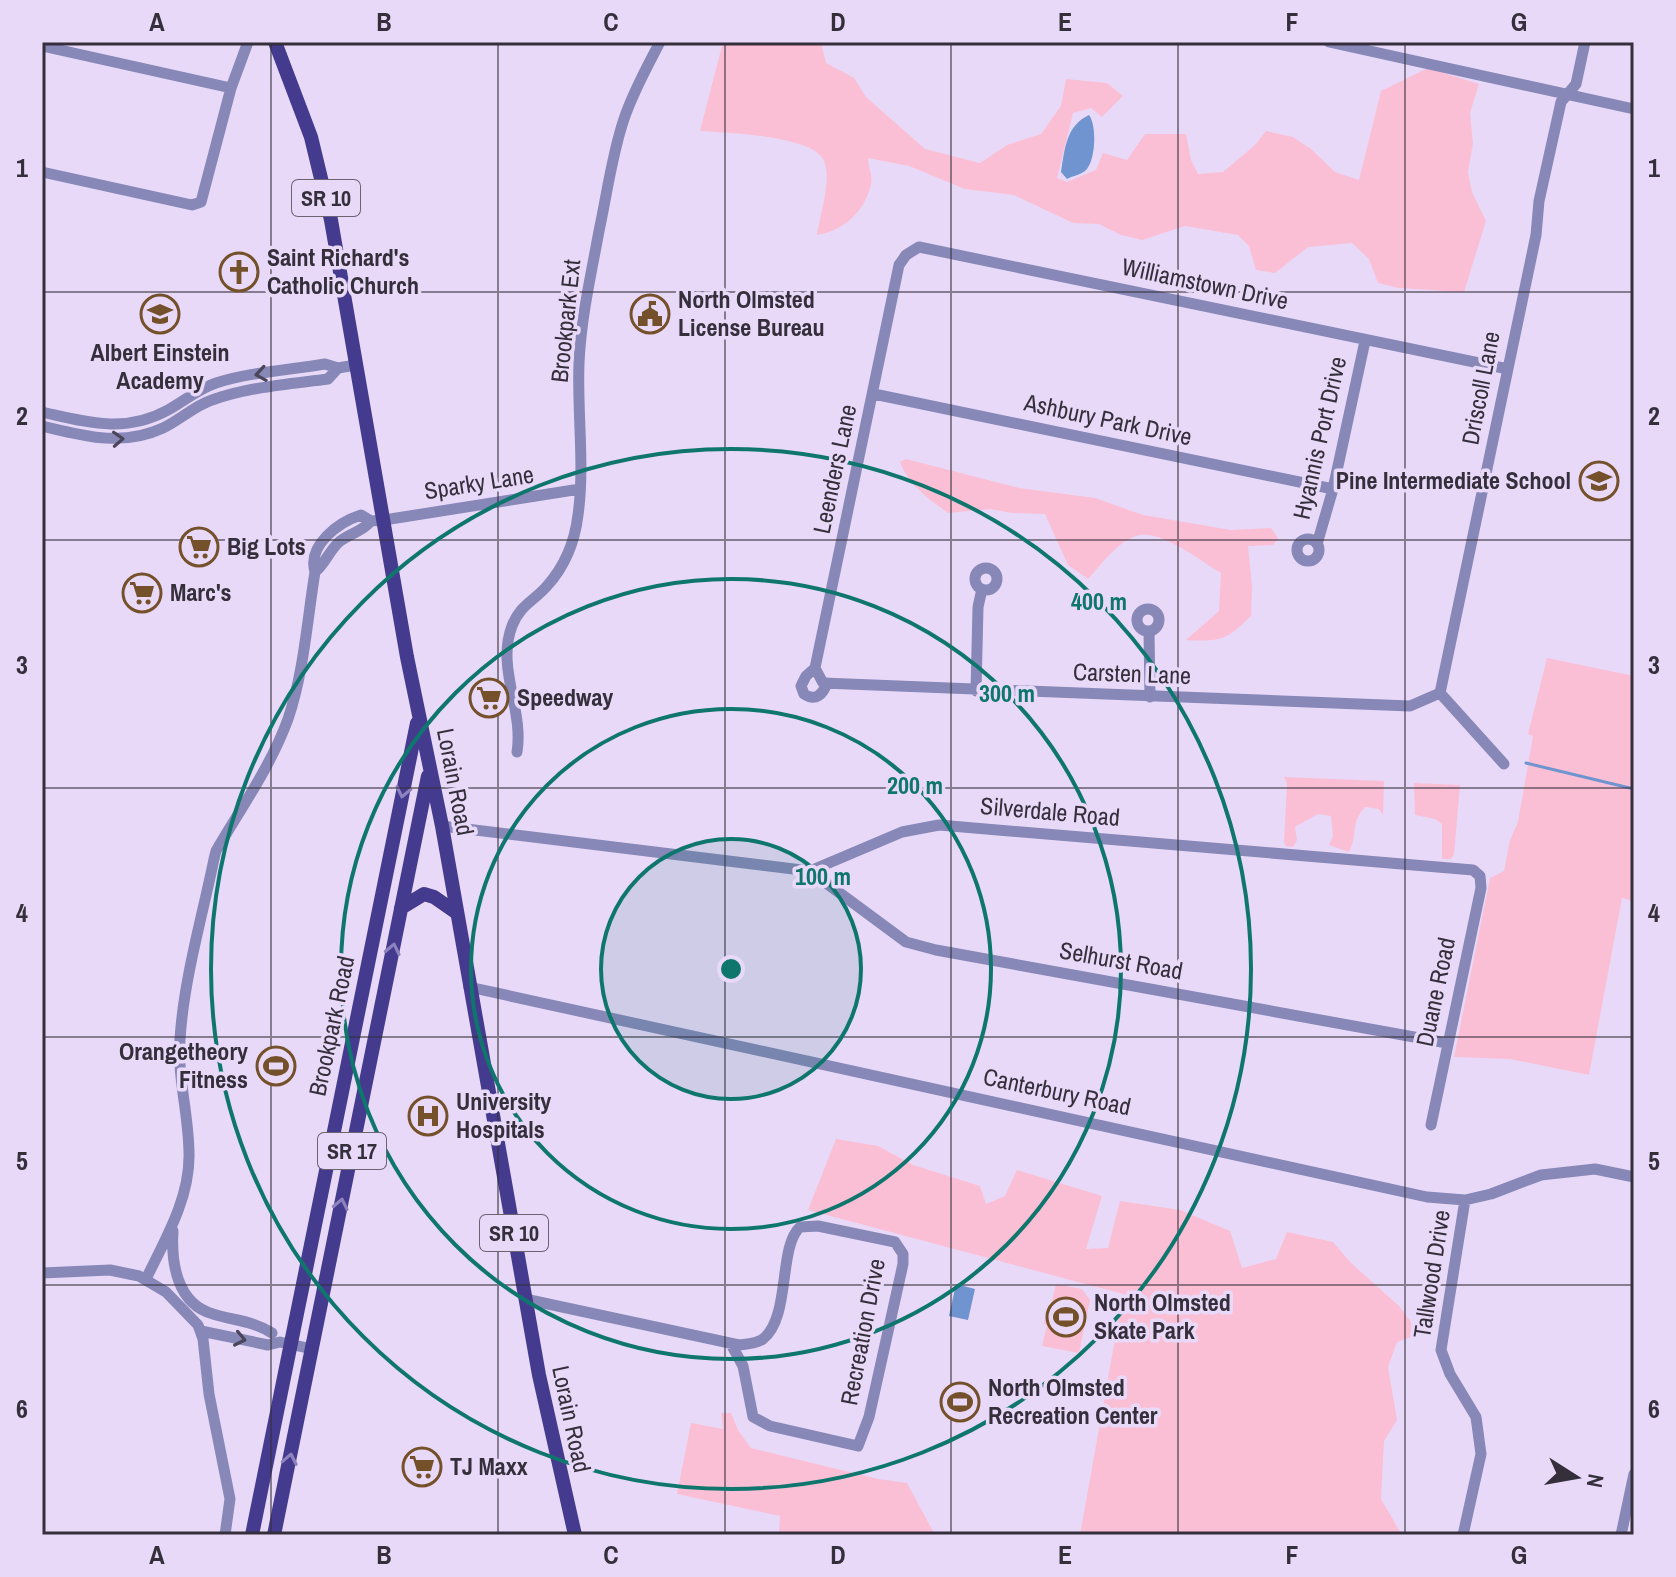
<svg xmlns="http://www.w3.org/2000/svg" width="1676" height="1577" font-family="'Archivo Narrow',sans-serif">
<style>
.green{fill:#fabfd4}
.water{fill:#6f94cf}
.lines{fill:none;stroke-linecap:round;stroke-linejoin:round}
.stream{stroke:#6f94cf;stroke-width:3}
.minor{stroke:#8788b8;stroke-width:11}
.major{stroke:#443b8f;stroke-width:14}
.oneway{stroke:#4a455a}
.oneway2{stroke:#8e82bf}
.grid{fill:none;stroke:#352f3b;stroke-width:2;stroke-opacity:0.55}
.ring{fill:none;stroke:#0f766e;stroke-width:4}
.labels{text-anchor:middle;stroke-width:7;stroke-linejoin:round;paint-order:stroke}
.shield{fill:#e9d9f9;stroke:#6b6274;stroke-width:2}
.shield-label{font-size:22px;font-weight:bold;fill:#352f3b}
.poi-label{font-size:24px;font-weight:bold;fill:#352f3b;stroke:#e9d9f9;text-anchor:start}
.street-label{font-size:24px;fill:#352f3b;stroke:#e9d9f9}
.centre{fill:#0f766e;stroke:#e9d9f9;stroke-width:4}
.ring-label{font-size:24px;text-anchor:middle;font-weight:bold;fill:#0f766e;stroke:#e9d9f9;stroke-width:7;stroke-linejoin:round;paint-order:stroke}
.neatline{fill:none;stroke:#352f3b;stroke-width:3}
.grid-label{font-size:26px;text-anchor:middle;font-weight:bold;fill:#352f3b}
</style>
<rect width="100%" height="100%" fill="#e9d9f9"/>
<path class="green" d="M723,42H821L826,63L854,78L866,97L925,149L980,163L1007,145L1041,134L1061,106L1066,79L1107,83L1123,96L1102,117L1091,108L1073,113L1057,178L1067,182L1096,170L1103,153L1127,160L1145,134H1186L1191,160L1198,174L1223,172L1255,145L1266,131L1293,137L1311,149L1335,172L1359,180L1381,91L1428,68L1479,84L1470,113L1473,143L1468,172L1472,192L1486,221L1464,292L1399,288L1378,283L1369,259L1352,243L1308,247L1275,273L1256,270L1249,246L1238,235L1185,226L1142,240L1121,235L1099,224L1073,223L1014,195L965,189L909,166L868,158C868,166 873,177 871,184C865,212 843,231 817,235C820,216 832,178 824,161C814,135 726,133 700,131Z
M906,459L1019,488L1095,498L1143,515L1231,530L1271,528L1278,538L1273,545L1248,546L1252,586L1251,616C1227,640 1220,642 1186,640L1219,611L1221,573C1200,561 1160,528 1136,536C1117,542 1101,565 1088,579L1068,565L1045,514L1012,513L990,509L948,513C928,498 909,486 900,462Z
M1547,658L1634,676V901L1622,898L1589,1075L1510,1059L1454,1057L1490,878L1504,871L1510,840L1518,822L1533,736L1528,734Z
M1284,777L1384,781L1383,815L1379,809L1365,807C1349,825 1359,833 1349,852L1329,845L1333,836L1331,816L1318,814L1295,827L1297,840L1293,847L1286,846L1284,842L1287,784Z
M1414,783L1460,785L1454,854L1451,859H1442V824L1435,819L1415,815Z
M836,1139L878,1146L913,1165L980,1186L986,1204L1005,1196L1017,1170L1102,1196L1086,1249L1108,1248L1120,1201L1180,1210L1230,1231L1242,1268L1276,1259L1287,1232L1333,1242L1351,1263L1399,1306L1411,1322V1337L1397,1342L1388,1367L1397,1420L1384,1441L1381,1499L1402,1535H1080L1123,1294L808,1210Z
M1056,1284L1082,1289L1090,1300L1079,1353L1042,1346L1047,1325L1044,1324L1047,1310H1050Z
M721,1413H731L738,1430L751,1448L878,1479L907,1483L935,1535H779L780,1516L677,1494L691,1423L723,1429Z"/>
<path class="water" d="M1089,115C1097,125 1096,162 1085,171C1080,175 1072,176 1067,179L1061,172C1065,148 1066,126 1089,115Z
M956,1284L975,1289L968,1320L949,1316Z"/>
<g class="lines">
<path class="stream" d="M1526,763L1634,789"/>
<path class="minor" d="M1329,42L1634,109
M42,46L231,88
M42,172L192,205L201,202L231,88L248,42
M874,394L1333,489
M42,412C87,422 124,434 168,410C184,401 198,389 216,383C250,372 290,370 325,364L338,368L356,365
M42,426C84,436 122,447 163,428C180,420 194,406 212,400C248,387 290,384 328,379L338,368
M1297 550a11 11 0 1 1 22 0a11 11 0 1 1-22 0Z
M1317,544L1333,489L1365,341
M975 579a11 11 0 1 1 22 0a11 11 0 1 1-22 0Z
M315,572C325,564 329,551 339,542C350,533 362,532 371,521
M1137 620a11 11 0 1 1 22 0a11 11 0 1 1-22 0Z
M1149,631L1150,697
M815,668L806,676L801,686L804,694C816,702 823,694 827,683
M976,691L978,607L982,589
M1440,693L1410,706L823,683L815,668L899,265L906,255L919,247L1508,369
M1440,693L1536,235L1539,201L1561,102L1576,84L1585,42
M1440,693L1504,764
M517,752C524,710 496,668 512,626C520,605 534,601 547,586C565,566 575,540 578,515C585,465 577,413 579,363C581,318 591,275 599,231C607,194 612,154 624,119C633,92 647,67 660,42
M442,826L810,871L902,832L939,825L1473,870L1480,876L1481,888L1431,1125
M810,871L906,942L936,950L1447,1043
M469,987L1427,1197L1465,1200L1491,1194L1541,1175L1595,1169L1634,1177
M173,1231C171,1263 177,1304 213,1314C235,1321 251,1320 272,1333
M42,1273L110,1270L139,1276L166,1292L198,1325L203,1339L209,1394L230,1499L225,1535
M146,1279C165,1240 190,1198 189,1154C189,1115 177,1077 180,1039C184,978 202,918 214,859L216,851C241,808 271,766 288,719C304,672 307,621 315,572C307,545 339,522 361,515L371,521L384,520L580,489
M525,1299L739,1345C746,1344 756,1344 763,1339C791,1317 778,1247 800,1227L818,1226L895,1242L903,1254V1264L869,1417L858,1446L770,1426L753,1417L743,1366L731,1344
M201,1331L268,1345L280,1342L312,1349
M1463,1535L1481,1454L1476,1417L1450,1374L1441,1350L1465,1200
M1621,1535L1634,1474"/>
<path class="major" d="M275,42L311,137L331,220L407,657L442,826L539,1375L575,1535
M401,908L424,894L434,897L457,913
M252,1535L417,723
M274,1535L428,776"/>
</g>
<defs><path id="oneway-chevron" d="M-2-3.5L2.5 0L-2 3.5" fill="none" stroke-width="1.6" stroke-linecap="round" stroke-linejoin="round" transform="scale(2)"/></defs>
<g class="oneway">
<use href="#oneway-chevron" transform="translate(261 374) rotate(171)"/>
<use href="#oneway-chevron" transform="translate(118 439) rotate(-3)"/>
<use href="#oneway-chevron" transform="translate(240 1339) rotate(12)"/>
</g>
<g class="oneway2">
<use href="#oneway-chevron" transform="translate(403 792) rotate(102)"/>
<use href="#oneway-chevron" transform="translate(393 949) rotate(-78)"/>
<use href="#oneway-chevron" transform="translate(341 1204) rotate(-78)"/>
<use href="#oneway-chevron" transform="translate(290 1459) rotate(-79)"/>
</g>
<path class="grid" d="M271,42V1535M498,42V1535M725,42V1535M951,42V1535M1178,42V1535M1405,42V1535M42,292H1634M42,540H1634M42,788H1634M42,1037H1634M42,1285H1634"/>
<circle cx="731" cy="969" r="130" fill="#0f766e" fill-opacity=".12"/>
<g class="ring">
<circle cx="731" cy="969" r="130"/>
<circle cx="731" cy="969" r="260"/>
<circle cx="731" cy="969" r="390"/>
<circle cx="731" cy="969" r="520"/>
</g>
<defs>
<symbol id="church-ring" viewBox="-11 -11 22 22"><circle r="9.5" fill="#e9d9f9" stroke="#74512a" stroke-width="1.5"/><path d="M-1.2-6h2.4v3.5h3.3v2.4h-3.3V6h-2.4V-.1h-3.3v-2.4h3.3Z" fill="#74512a"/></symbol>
<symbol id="school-ring" viewBox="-11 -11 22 22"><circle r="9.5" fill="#e9d9f9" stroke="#74512a" stroke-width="1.5"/><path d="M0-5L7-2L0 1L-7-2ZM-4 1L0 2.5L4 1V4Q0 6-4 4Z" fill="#74512a"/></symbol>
<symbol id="civic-ring" viewBox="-11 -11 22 22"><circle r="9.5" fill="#e9d9f9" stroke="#74512a" stroke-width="1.5"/><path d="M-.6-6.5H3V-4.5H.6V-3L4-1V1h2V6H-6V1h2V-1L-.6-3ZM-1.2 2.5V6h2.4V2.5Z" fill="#74512a"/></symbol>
<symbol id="supermarket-ring" viewBox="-11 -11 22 22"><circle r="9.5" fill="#e9d9f9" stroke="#74512a" stroke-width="1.5"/><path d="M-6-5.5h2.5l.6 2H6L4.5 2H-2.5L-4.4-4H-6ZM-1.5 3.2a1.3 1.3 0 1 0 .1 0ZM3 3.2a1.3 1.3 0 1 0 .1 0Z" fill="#74512a"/></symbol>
<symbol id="stadium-ring" viewBox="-11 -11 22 22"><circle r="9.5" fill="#e9d9f9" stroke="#74512a" stroke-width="1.5"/><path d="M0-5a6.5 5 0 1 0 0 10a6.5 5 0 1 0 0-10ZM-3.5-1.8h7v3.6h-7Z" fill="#74512a"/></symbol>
<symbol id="hospital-ring" viewBox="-11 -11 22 22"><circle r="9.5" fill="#e9d9f9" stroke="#74512a" stroke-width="1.5"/><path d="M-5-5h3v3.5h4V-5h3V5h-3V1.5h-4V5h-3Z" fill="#74512a"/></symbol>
</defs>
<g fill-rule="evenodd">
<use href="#church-ring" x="217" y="250" width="44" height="44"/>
<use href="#school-ring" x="138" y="292" width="44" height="44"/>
<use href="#civic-ring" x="628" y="292" width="44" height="44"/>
<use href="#school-ring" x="1577" y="459" width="44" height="44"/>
<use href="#supermarket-ring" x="177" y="525" width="44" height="44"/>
<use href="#supermarket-ring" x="120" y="571" width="44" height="44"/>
<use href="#supermarket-ring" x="467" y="676" width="44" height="44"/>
<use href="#stadium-ring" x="254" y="1044" width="44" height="44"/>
<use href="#hospital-ring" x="406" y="1094" width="44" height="44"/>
<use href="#stadium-ring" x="1044" y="1295" width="44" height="44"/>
<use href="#stadium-ring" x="938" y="1380" width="44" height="44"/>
<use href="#supermarket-ring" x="400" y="1445" width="44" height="44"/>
</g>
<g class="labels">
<g class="shield">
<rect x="292" y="180" width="68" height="36" rx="6"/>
<rect x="318" y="1133" width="68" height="36" rx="6"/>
<rect x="480" y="1215" width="68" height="36" rx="6"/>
</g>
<g class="shield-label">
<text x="326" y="206">SR 10</text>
<text x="352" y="1159">SR 17</text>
<text x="514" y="1241">SR 10</text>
</g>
<g class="poi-label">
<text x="267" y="266">Saint Richard's<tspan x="267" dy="28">Catholic Church</tspan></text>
<text x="678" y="308">North Olmsted<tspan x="678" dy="28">License Bureau</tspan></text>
<text x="160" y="361" text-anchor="middle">Albert Einstein<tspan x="160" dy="28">Academy</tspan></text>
<text x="1571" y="489" text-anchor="end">Pine Intermediate School</text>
<text x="227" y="555">Big Lots</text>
<text x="170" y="601">Marc's</text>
<text x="517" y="706">Speedway</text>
<text x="248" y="1060" text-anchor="end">Orangetheory<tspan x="248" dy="28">Fitness</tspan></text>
<text x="456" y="1110">University<tspan x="456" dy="28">Hospitals</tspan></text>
<text x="1094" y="1311">North Olmsted<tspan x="1094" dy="28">Skate Park</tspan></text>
<text x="988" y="1396">North Olmsted<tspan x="988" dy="28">Recreation Center</tspan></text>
<text x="450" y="1475">TJ Maxx</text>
</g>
<g class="street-label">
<text transform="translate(1205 284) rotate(12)" y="8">Williamstown Drive</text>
<text transform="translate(566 321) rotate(-84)" y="8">Brookpark Ext</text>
<text transform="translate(1481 388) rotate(-79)" y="8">Driscoll Lane</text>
<text transform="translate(1108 420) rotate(12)" y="8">Ashbury Park Drive</text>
<text transform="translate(1320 438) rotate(-77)" y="8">Hyannis Port Drive</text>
<text transform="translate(835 469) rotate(-78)" y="8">Leenders Lane</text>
<text transform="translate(479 483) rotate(-9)" y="8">Sparky Lane</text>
<text transform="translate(1132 674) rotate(2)" y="8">Carsten Lane</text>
<text transform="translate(455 782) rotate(79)" y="8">Lorain Road</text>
<text transform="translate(1050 812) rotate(5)" y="8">Silverdale Road</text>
<text transform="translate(1121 961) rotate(10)" y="8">Selhurst Road</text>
<text transform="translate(1436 992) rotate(-78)" y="8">Duane Road</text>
<text transform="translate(332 1026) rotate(-78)" y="8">Brookpark Road</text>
<text transform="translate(1057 1092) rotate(12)" y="8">Canterbury Road</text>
<text transform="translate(1432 1274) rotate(-81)" y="8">Tallwood Drive</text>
<text transform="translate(863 1332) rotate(-79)" y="8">Recreation Drive</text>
<text transform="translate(571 1419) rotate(78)" y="8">Lorain Road</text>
</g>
</g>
<circle cx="731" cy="969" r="12" class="centre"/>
<g class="ring-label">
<text x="1099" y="610">400 m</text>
<text x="1007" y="702">300 m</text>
<text x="915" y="794">200 m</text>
<text x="823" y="885">100 m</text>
</g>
<rect width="1676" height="1577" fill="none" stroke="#e9d9f9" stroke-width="88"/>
<g transform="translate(1576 1477) rotate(101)" stroke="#e9d9f9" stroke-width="6" paint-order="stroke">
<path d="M0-6L14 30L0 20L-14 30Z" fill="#352f3b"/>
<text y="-12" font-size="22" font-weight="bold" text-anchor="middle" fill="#352f3b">N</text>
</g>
<rect x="44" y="44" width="1588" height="1489" class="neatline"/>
<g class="grid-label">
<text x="157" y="31">A</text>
<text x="384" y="31">B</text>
<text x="611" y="31">C</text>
<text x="838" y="31">D</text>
<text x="1065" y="31">E</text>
<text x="1292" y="31">F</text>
<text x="1519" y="31">G</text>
<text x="22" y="177">1</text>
<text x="1654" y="177">1</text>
<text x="22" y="425">2</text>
<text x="1654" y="425">2</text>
<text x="22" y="674">3</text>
<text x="1654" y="674">3</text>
<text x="22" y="922">4</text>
<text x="1654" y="922">4</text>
<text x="22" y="1170">5</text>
<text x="1654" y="1170">5</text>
<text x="22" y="1418">6</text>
<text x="1654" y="1418">6</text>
<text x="157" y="1564">A</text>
<text x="384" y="1564">B</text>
<text x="611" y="1564">C</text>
<text x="838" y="1564">D</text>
<text x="1065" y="1564">E</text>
<text x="1292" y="1564">F</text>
<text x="1519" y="1564">G</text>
</g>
</svg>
